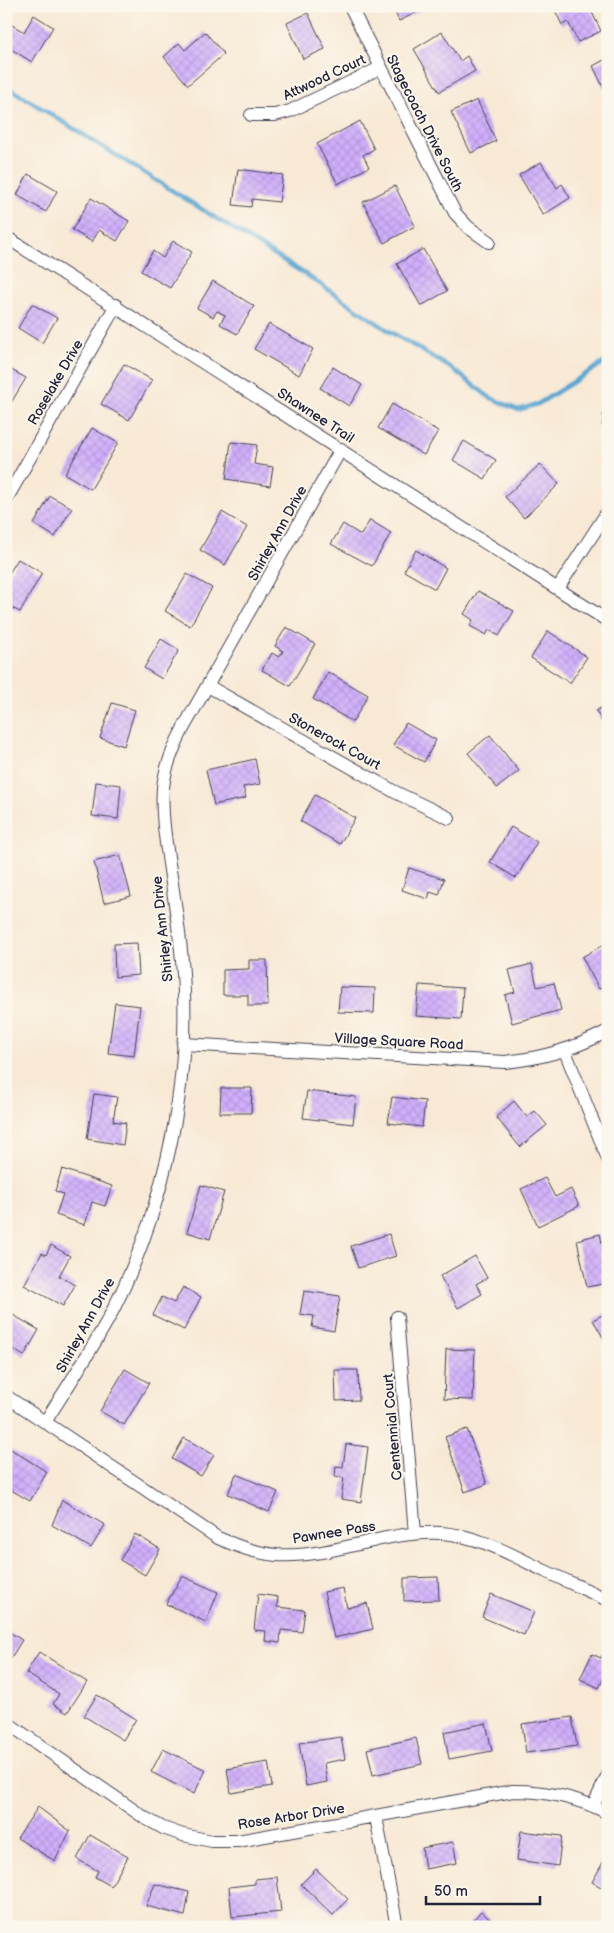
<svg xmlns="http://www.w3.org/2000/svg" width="614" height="1933" font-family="'Balsamiq Sans',sans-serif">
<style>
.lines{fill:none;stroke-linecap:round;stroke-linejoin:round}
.stream{stroke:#5aa6d2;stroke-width:4.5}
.building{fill:url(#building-cross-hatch)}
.minor-casing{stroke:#424052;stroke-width:14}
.minor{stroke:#fff;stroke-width:12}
.labels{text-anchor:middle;stroke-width:4;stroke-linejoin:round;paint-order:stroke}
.street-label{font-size:14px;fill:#22223b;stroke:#fbf7ec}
</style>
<defs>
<pattern id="building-cross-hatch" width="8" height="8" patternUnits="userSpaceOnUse" patternTransform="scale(1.25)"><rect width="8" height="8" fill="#d0affb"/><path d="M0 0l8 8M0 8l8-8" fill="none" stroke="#b296d8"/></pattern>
</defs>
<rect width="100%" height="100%" fill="#fbf7ec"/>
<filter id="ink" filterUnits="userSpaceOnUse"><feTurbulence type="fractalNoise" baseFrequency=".02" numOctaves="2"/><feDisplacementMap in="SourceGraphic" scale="10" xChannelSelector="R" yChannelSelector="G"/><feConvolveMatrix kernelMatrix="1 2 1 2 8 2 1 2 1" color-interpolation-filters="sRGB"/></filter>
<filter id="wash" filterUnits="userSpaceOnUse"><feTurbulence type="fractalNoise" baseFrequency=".0096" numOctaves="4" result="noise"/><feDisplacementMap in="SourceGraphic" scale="20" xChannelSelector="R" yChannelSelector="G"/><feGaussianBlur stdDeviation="1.12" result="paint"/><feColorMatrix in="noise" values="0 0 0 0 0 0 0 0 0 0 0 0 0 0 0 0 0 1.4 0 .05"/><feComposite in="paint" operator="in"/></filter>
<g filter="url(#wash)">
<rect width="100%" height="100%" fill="#f8e9d5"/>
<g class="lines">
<path class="stream" d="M6,86L308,276L389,331L451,368L489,397L518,410L538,404L608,360"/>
</g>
<g id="blocks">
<path class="building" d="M392,6H423L424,9L399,21Z
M558,6H589L601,31L578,42L568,22L562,25L554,8Z
M308,13L325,49L303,59L287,23Z
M34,15L53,27L32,62L6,46V35L12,25L24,32Z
M205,32L224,54L188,85L164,57L179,43L185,50Z
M442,32L460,61L467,56L475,71L439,92L414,49Z
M608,58V97L593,66Z
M477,100L496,141L471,153L451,112Z
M360,121L374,149L363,155L369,167L338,184L317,144Z
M541,162L557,188L562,184L570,198L543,215L519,175Z
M238,169L283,175L279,202L252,199L251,207L233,205Z
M28,174L57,191L46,212L17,195Z
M395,186L415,226L384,243L363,202Z
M91,198L129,221L117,241L99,230L92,242L72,230Z
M173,241L192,252L170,288L141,271L153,251L163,258Z
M423,249L447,291L421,306L397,264Z
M213,281L254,306L237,334L220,324L225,315L217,311L213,317L197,308Z
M32,304L57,318L42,343L18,328Z
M269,324L313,349L299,375L254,349Z
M124,364L152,380L129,420L101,404Z
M6,367L26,378L6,411Z
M333,367L362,385L349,406L320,388Z
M605,400H608V427L602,426Z
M392,404L438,431L424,455L378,428Z
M92,428L118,443L91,489L65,474Z
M464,441L496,460L485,479L453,460Z
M231,442L257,445L254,464L273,467L270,486L226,479Z
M540,464L559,484L524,518L505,497Z
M50,496L72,508L55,537L34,524Z
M222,512L247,527L225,565L200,550Z
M370,520L391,533L372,566L331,544L343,524L361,535Z
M416,550L446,568L435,589L404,571Z
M18,559L42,573L20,612L6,605V578Z
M187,574L212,588L190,626L165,611Z
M478,591L514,611L499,636L489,630L486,635L470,626L473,620L464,614Z
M286,627L315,644L290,686L262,670L272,653L279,657L283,651L275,646Z
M548,631L587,657L570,683L531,658Z
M161,639L179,650L162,679L144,668Z
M328,672L368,695L353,722L313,699Z
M112,703L135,710L124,746L100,738Z
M608,704V732L596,711Z
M406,723L436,740L424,762L393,745Z
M490,735L519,771L497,788L468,753Z
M255,759L260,784L243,787L246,798L214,805L206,770Z
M96,782L121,785L118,819L92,816Z
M315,795L355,818L340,844L300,821Z
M511,827L537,842L516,878L490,862Z
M120,855L131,896L104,903L94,862Z
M409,868L444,879L439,895L430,892L428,899L402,890Z
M608,942V984L599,989L582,957Z
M137,943L139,975L115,977L114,944Z
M249,960H267L268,1006H248V995H223V970L249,969Z
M532,964L537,987L554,983L561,1010L512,1023L505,995L515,992L509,970Z
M419,985L463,988L461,1019L416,1016Z
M340,987L375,988L374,1013L338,1012Z
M115,1003L140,1006L134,1056L108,1053Z
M221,1088H252L251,1113H220Z
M307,1091L356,1097L353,1124L303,1118Z
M94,1094L117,1097L113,1121L126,1123L123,1145L87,1139Z
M392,1097L425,1101L422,1127L388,1123Z
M514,1101L527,1117L535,1111L547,1125L520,1147L496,1117Z
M62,1169L112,1186L105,1206L92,1202L85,1225L56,1215L63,1194L55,1191Z
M545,1178L555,1197L571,1189L579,1206L538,1226L521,1189Z
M201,1185L224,1192L210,1239L187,1232Z
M389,1234L396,1256L358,1268L351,1246Z
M600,1234L608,1269V1283L587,1287L577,1240Z
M51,1245L70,1256L59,1276L75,1285L63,1306L24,1285L42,1253L46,1255Z
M475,1256L487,1278L476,1284L482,1294L458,1308L440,1276Z
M183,1287L201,1297L184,1330L153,1315L162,1297L174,1303Z
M304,1291L340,1296L334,1331L312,1327L314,1316L300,1314Z
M6,1311L39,1330L24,1356L6,1345Z
M608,1312V1346L593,1320Z
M446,1349L475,1350L473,1400L444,1399Z
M125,1369L149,1383L124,1425L100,1411Z
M335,1370H358L359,1400L336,1401Z
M467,1429L487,1484L465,1492L445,1437Z
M184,1438L214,1455L201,1476L172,1459Z
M346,1444L368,1447L361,1502L341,1499L344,1478L335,1477L336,1466L343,1467Z
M6,1446L47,1472L30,1501L6,1487Z
M236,1474L278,1492L269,1512L228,1494Z
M62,1500L105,1525L91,1548L52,1525Z
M135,1534L160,1549L145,1575L120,1560Z
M182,1576L218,1592L206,1622L166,1604Z
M438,1577L439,1600L404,1601V1578Z
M343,1588L347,1608L367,1603L373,1629L334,1638L324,1592Z
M258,1594L278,1597L277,1607L305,1610L302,1632L281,1630L280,1643L265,1641L266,1631L254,1630Z
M491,1594L534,1612L524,1635L482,1617Z
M6,1630L22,1640L6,1666Z
M606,1647L608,1670L599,1688L580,1679L592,1654L601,1658Z
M39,1652L87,1682L67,1713L53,1704L59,1694L26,1673Z
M97,1695L136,1719L123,1740L84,1716Z
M572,1717L577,1746L526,1753L522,1724Z
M486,1723L492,1751L449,1759L444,1732Z
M341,1737L345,1759L324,1763L327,1782L306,1786L299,1743Z
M416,1738L422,1764L373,1775L367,1749Z
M163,1749L206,1770L194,1794L151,1772Z
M268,1762L272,1786L231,1793L227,1769Z
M38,1807L70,1831L55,1861L17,1838Z
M521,1831L562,1836L558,1866L517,1860Z
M90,1835L128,1857L111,1886L95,1877L98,1871L77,1859Z
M453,1842L457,1863L425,1869L422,1848Z
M605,1859L608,1861V1891L592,1882Z
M316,1869L348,1899L333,1915L301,1884Z
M277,1877L281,1912L232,1917L229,1887L255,1884V1879Z
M155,1884L189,1892L185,1916L146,1906Z
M481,1911L498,1927H467Z"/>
</g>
</g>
<g filter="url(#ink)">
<use href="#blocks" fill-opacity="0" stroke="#424052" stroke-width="1"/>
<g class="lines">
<defs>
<path id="minor" d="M350,6L455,213L468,227L489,242
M251,115H275L290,111L380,68
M6,237L608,621
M6,500L116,305
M558,588L608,511
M208,686L395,792L449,818
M183,1044L505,1062C543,1058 574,1049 608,1031
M565,1051L608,1159
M397,1317L415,1533
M6,1396L218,1538C237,1546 255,1553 276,1555C331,1559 387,1529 442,1533C480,1536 512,1555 545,1571C566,1581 587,1590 608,1600
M45,1422C68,1386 92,1350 112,1312C160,1218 188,1100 184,994C183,953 176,911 170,870C166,843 161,815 163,788C165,766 174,746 184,727L341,449
M6,1722L145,1818L163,1828L183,1835L212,1841H238L513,1791C547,1791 577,1797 608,1813
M593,1806L608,1775
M376,1817L397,1927"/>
</defs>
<use href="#minor" class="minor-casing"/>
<use href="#minor" class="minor"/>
</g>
</g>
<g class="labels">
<g class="street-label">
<text transform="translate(324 77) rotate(-25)" y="5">Attwood Court</text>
<text transform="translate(425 123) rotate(63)" y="5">Stagecoach Drive South</text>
<text transform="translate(55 382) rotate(-60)" y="5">Roselake Drive</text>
<text transform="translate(316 415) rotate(33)" y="5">Shawnee Trail</text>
<text transform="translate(277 533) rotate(-61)" y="5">Shirley Ann Drive</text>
<text transform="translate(335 741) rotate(29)" y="5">Stonerock Court</text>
<text transform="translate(162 929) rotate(-96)" y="5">Shirley Ann Drive</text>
<text transform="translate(399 1041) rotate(3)" y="5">Village Square Road</text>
<text transform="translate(85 1325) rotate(-61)" y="5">Shirley Ann Drive</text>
<text transform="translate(392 1427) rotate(-95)" y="5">Centennial Court</text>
<text transform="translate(334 1532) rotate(-9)" y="5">Pawnee Pass</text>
<text transform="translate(291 1816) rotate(-9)" y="5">Rose Arbor Drive</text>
</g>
</g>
<rect width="614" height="1933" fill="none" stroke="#fbf7ec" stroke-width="25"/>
<path d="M426 1896v8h114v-8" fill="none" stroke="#22223b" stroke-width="2.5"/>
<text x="434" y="1896" font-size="15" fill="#22223b" stroke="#fbf7ec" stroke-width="4" paint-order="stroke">50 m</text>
</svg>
